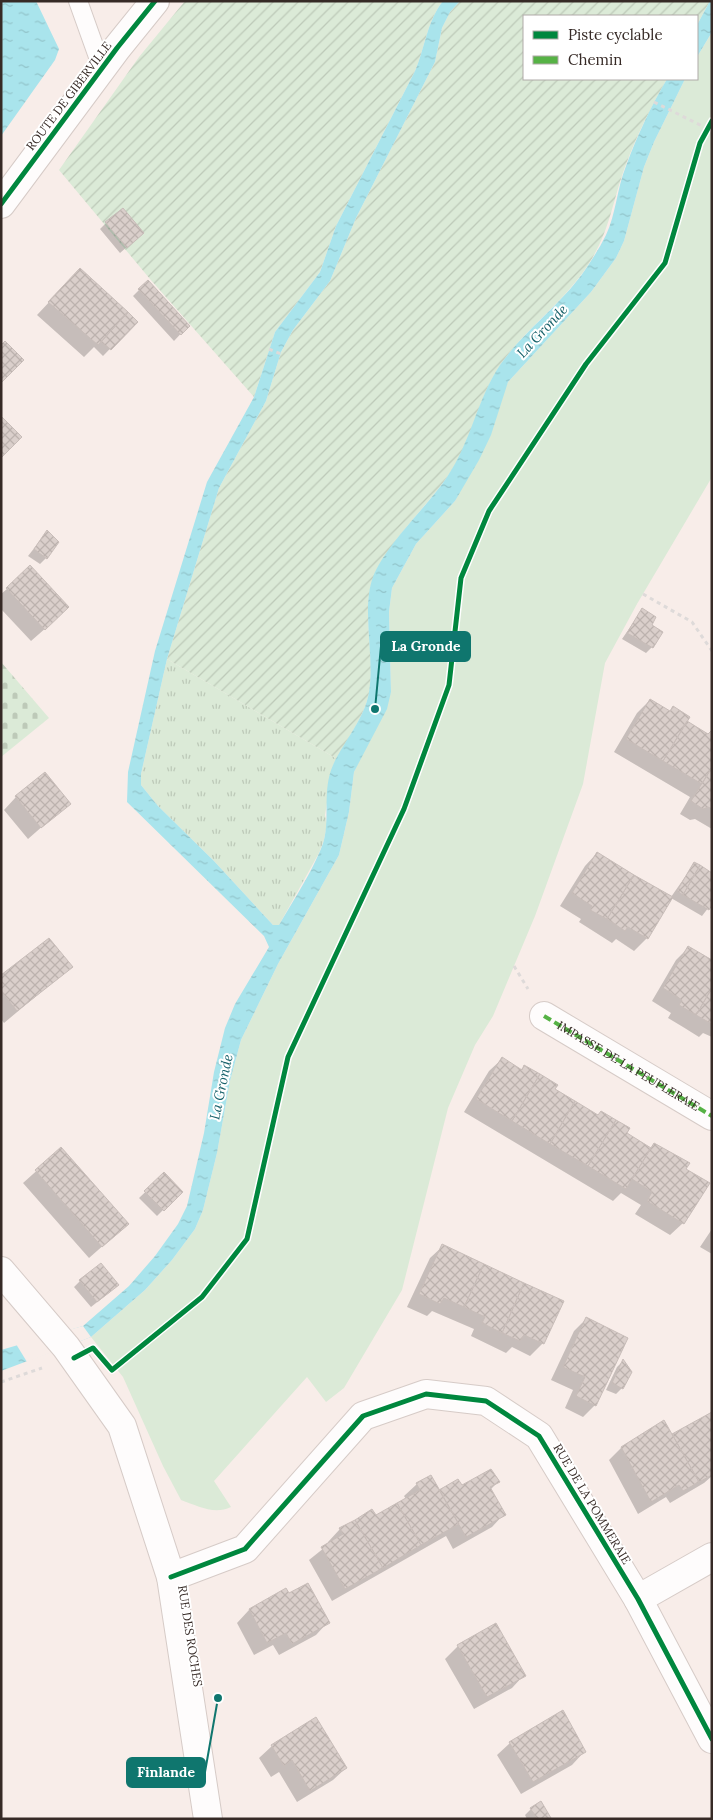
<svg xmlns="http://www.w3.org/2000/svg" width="713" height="1820" font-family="Lora,serif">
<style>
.grass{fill:url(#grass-tufts)}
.cemetery{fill:url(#cemetery-stones)}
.park{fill:#dbead7}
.garden{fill:url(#garden-furrows)}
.water{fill:url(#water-ripples)}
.pier{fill:#f8ede9}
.shadow{fill:#0003}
.building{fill:url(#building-cross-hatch);stroke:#c8bdb9}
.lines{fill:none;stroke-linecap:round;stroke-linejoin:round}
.service-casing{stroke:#d6cbc7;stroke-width:20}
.minor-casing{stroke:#d6cbc7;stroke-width:30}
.tertiary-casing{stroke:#d6cbc7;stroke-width:30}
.path{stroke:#dedad9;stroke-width:3;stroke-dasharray:4 4;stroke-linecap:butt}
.service{stroke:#fefcfc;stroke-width:18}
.minor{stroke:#fefcfc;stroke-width:28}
.tertiary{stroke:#fefcfc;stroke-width:28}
.quiet{stroke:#56b245;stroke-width:4;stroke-dasharray:8 4;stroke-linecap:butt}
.cycleway-casing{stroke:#fff;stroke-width:8}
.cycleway{stroke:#00873e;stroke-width:5}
.labels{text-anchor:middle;stroke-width:4;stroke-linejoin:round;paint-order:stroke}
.street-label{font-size:12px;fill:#362a26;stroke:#fff}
.water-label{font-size:14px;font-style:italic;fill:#16616a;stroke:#fff}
.leader{fill:none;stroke:#0f766e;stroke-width:2}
.callout-dot{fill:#0f766e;stroke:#fff;stroke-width:2}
.callout{fill:#0f766e;stroke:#0f766e;stroke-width:2}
.callout-label{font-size:14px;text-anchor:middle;font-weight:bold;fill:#fff}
</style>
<defs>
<pattern id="grass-tufts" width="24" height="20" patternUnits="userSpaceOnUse" patternTransform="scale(1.25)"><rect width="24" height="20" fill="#dbead7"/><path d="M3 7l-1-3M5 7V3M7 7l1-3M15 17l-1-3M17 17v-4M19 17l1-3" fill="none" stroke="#bdc9b8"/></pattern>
<pattern id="cemetery-stones" width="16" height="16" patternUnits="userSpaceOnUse" patternTransform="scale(1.25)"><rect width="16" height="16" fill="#dbead7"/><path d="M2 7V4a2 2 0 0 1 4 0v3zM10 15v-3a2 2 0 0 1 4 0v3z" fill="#bdc9b8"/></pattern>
<pattern id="garden-furrows" width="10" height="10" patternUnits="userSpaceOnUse" patternTransform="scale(1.25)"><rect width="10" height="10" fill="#dbead7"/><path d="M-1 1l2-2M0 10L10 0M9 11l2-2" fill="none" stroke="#bdc9b8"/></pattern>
<pattern id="water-ripples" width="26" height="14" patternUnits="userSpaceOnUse" patternTransform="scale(1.25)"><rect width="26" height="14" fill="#a9e4ec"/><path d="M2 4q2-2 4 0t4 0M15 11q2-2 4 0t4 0" fill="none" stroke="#92c4ca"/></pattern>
<pattern id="building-cross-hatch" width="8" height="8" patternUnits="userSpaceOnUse" patternTransform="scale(1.25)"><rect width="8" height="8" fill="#dacfcb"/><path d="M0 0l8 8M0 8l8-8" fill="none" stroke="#bcb2ae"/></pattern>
</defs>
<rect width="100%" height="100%" fill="#f8ede9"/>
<path class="grass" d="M167,659L337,759L333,765L325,815L327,824L324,840L319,853L279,925H273L214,861L158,806L141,785V774Z"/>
<path class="cemetery" d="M1,662L49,718L1,757Z"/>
<path class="park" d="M712,32V477L637,604L605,663L583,784L535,916L493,1016L475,1045L448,1108L402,1290L344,1388L326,1402L307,1377L214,1481L231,1507C214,1515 198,1506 181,1500L163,1466L123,1377L91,1337L145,1290L172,1260L195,1229L203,1210L217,1153L230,1081L241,1040L278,964L339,855L349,812L354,772L391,692L389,612L392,588L416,544L455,501L508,382L591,292L616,258L624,241L644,167L654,142L685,79H697V57Z"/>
<path class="garden" d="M185,1H443C427,21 425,48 415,71L336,226L320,272L275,332L254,397L150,279L59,170L139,57Z
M460,1H710L697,25V16H524V79H667C651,107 636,137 625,167C612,203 610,231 588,265C564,302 526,328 501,364C476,400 472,445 445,480C424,509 387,544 374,577C360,609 376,657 369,693C365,716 347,738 337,759L167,659L219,488L266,401L281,352L293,330L330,281L356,218L435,62L442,28L450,12Z"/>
<path class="water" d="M1,1H36L59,49L55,60L1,136Z
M443,1H460L450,12L442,28L435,62L356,218L330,281L293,330L281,352L266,401L219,488L167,659L141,774V785L158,806L214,861L273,925H279C292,903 317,864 324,840C330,817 322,790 333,765C344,741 365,718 369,692C375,656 361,610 373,577C386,544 427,507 447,477C471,442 477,399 500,365C526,328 565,302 589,264C595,255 601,245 606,235C616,214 617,188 626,166C637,136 651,106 667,79H685L654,142L644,167L624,241L616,258L591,292L508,382L491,435L479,460L455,501L416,544L392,588L389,612L391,692L387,709L354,772L349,812L339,855L278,964L241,1040L230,1081L217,1153L203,1210L195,1229L172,1260L145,1290L91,1337L1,1371V1350L83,1326L129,1286L155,1256L178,1224L187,1206L204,1133L214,1072L225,1028L235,1004L269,947L264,936L127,802L128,772L155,651L207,482L254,397L275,332L320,272L336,226L415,71C425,48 427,21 443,1Z
M710,1H712V32L697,57V25Z"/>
<path class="pier" d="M83,1326L91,1337L27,1362L16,1344Z"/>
<path class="shadow" d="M106,223L136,239L120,253L100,229Z
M68,282L127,313L136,322L103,356L94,347L84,357L37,315Z
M139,290L188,326L174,341L133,296Z
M47,532L46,558L40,564L28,556Z
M7,589L55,620L31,641L1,609V594Z
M642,610L650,626L652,647L646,653L622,639Z
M650,700L669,712L673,708L685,721L707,735L712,731V829L695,819L690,820L680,814L690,797L614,752L637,713Z
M16,797L69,803L28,839L4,810Z
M597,853L671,897L694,864L712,903L702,916L671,898L647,938L634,951L616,939L612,943L579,922L581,919L560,906L585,866Z
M688,948L712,962V1037L703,1033L699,1037L683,1027L668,1018L671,1013L652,1001L676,960Z
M71,967L4,1023L1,1019V976Z
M502,1059L520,1070L525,1066L553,1089L650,1149L655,1144L684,1169L683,1223L670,1235L635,1214L641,1205L621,1193L613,1201L464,1112L489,1071Z
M61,1149L114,1236L89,1258L23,1183Z
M164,1174L181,1192L157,1216L139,1198Z
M712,1229V1254L700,1247Z
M443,1246L543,1343L530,1356L512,1347L506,1353L471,1336L474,1329L432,1311L427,1316L407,1307L430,1258Z
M80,1281L111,1291L91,1307L74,1287Z
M586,1319L595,1405L583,1417L565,1408L573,1390L551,1380L574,1331Z
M623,1361L622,1388L616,1394L606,1390L617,1367Z
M712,1414V1476L704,1483L670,1503L666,1497L638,1514L609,1460L621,1448L664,1422L672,1436Z
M498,1482L490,1490L504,1514L492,1527L453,1549L446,1536L332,1601L309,1560L329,1544L328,1542L340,1529L375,1517L406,1499L404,1496L417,1484L439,1492Z
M286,1589L289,1595L328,1622L316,1635L279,1655L273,1645L254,1655L237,1623L249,1610Z
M458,1646L524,1675L512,1688L474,1709L445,1659Z
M510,1743L584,1752L572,1765L521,1794L497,1755Z
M272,1746L346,1768L333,1780L297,1802L279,1772L271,1777L259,1758Z
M531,1809L549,1819H527L525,1815Z"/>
<path class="building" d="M123,208L144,233L127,248L105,222Z
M80,268L128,312L98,345L48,302Z
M148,280L190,326L181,335L138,289Z
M128,312L138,322L111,350L101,342Z
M5,341L24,360L1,383V345Z
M1,416L22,437L1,458Z
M47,530L59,542L47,559L34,549Z
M30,565L69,607L45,630L6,588Z
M642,608L656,617L652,625L663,632L653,648L627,633Z
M650,699L670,711L673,706L690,717L663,761L626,739Z
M687,721L708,734L712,730V767L702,784L663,761Z
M712,767V809L708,807L703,809L691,801Z
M45,772L71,804L41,828L15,796Z
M597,852L634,875L607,919L590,910L592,906L572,893Z
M694,862L700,865L683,895L677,891Z
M700,865L712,873V905L709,910L683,895Z
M634,875L673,897L648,939L628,927L625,931L607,919Z
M49,938L73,967L17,1011L1,991V975Z
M688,946L712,960V988L696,1015L679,1005L682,1000L663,988Z
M712,988V1024L696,1015Z
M502,1057L522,1070L524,1065L540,1074L512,1121L476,1099Z
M540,1074L558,1085L555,1089L575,1101L550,1144L512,1121Z
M575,1101L598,1115L601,1111L616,1120L588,1166L550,1144Z
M616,1120L630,1128L627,1133L651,1148L626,1189L588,1166Z
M654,1143L690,1163L686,1169L710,1183L684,1224L647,1201L652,1192L632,1179Z
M61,1147L129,1224L102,1247L35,1170Z
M164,1172L183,1192L164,1211L144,1191Z
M442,1244L484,1264L464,1307L444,1298L440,1304L419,1294Z
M101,1263L119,1285L97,1302L79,1280Z
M484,1264L524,1283L502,1333L482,1323L485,1317L464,1307Z
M524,1283L564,1301L544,1344L524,1335L520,1341L502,1333Z
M586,1317L628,1338L596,1406L576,1396L585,1377L563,1367Z
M623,1359L632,1372L623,1389L612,1383Z
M712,1412V1475L699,1482L672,1434Z
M664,1420L699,1482L683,1491L679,1485L651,1502L621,1447Z
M491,1469L500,1482L490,1487L506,1515L466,1537L439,1490L458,1479L462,1485Z
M431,1475L459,1524L421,1545L397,1503L420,1490L416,1483Z
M397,1503L421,1545L383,1568L355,1520L372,1509L376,1515Z
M355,1520L383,1568L345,1589L321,1547L343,1534L339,1528Z
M308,1583L330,1623L292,1644L286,1633L267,1643L249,1609L286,1588L289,1593Z
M496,1623L526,1676L487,1697L457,1645Z
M563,1710L586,1752L533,1782L509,1742Z
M316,1717L347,1768L310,1791L292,1760L284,1766L271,1745Z
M541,1801L551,1818L550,1819H537L530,1808Z"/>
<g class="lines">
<defs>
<path id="service" d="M78,1L102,68"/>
<g id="minor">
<path id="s1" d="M544,1016L712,1116"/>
<path d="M171,1577L245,1549L363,1416L426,1394L486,1401L539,1436L638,1599L712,1739"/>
<path d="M638,1599L712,1557"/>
</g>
<path id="tertiary" d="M1,204L117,48L155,1
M1,1271L66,1347L122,1426L171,1577L208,1819"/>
</defs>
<use href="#service" class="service-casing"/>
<use href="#minor" class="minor-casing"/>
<use href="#tertiary" class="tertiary-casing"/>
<path class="path" d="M654,102L708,129
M269,349L281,354
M643,594L692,622L712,651
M514,966L528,989
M119,1365L202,1297L247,1239L288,1057L404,809L449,685L461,578L489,511L586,364L665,263L700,143L712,121
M1,1382L42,1368"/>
<use href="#service" class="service"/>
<use href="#minor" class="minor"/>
<use href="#tertiary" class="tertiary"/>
<path class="quiet" d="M544,1016L712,1116"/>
<defs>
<path id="cycleway" d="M1,204L117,48L155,1
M74,1358L93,1348L112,1370L202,1297L247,1239L288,1057L404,809L449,685L461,578L489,511L586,364L665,263L700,143L712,121
M171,1577L245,1549L363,1416L426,1394L486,1401L539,1436L638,1599L712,1739"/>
</defs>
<use href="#cycleway" class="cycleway-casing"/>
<use href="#cycleway" class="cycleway"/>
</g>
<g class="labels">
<g class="street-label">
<text transform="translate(69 96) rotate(-53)" y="4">ROUTE DE GIBERVILLE</text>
<text dy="4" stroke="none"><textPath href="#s1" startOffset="98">IMPASSE DE LA PEUPLERAIE</textPath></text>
<text transform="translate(592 1504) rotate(59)" y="4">RUE DE LA POMMERAIE</text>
<text transform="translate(190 1636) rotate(81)" y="4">RUE DES ROCHES</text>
</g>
<g class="water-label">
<text transform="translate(542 331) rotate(-47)" y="5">La Gronde</text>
<text transform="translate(221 1087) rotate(-78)" y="5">La Gronde</text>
</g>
</g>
<path class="leader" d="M375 709L381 646M218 1698L205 1772"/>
<g class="callout-dot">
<circle cx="375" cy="709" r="5"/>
<circle cx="218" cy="1698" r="5"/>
</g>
<g class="callout">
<rect x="381" y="632" width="89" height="29" rx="5"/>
<rect x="127" y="1758" width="78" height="29" rx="5"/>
</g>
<g class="callout-label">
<text x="426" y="651">La Gronde</text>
<text x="166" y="1777">Finlande</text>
</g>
<rect width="713" height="1820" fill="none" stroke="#362a26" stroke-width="5"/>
<rect x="523" y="15" width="175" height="65" fill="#ffffff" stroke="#afaaa8"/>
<rect x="533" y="31" width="25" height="8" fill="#00873e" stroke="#afaaa8"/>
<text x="568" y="40" font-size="15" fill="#362a26">Piste cyclable</text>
<rect x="533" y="56" width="25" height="8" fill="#56b245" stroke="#afaaa8"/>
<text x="568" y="65" font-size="15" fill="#362a26">Chemin</text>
</svg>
